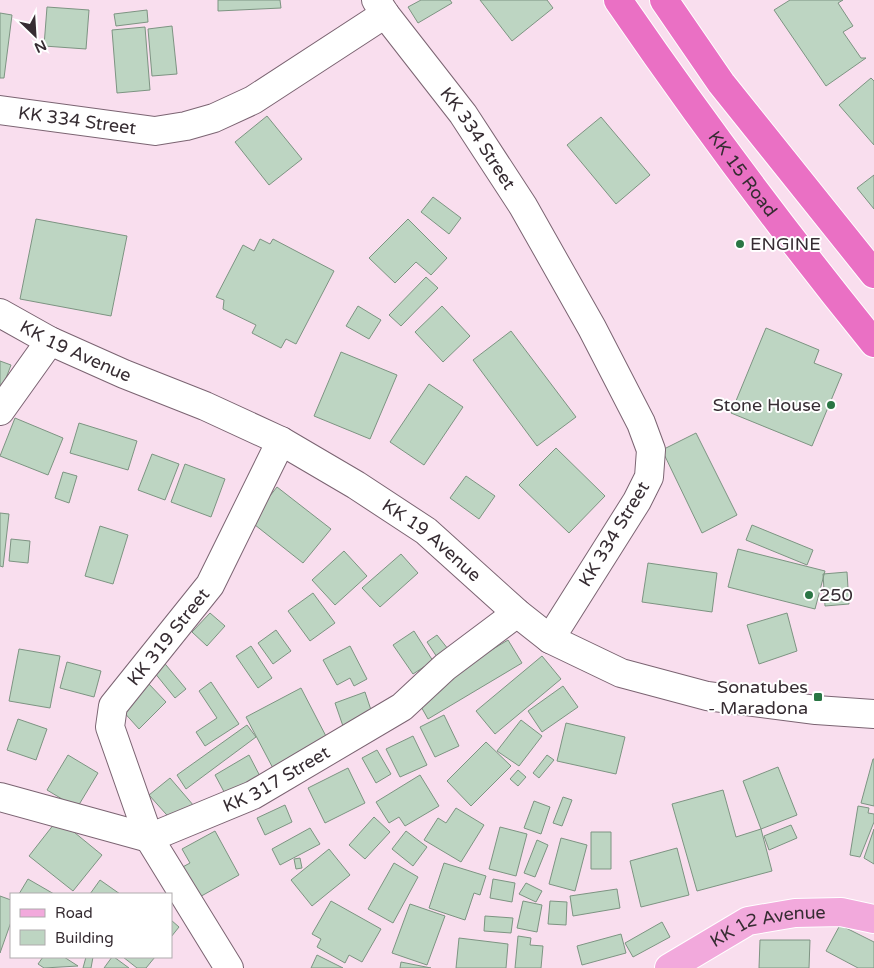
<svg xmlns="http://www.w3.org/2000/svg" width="874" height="968" font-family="'Varela Round',sans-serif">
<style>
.building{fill:#bdd5c2;stroke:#7d9482}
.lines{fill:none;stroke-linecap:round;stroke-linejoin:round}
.minor-casing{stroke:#7b6472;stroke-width:30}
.major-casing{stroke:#fff;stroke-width:30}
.highway-casing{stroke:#fff;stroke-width:30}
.minor{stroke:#fff;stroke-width:28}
.major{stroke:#f2a9dc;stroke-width:28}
.highway{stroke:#ea70c4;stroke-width:28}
.poi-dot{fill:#2a7544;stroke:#fff;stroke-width:2}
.labels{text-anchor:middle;stroke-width:4;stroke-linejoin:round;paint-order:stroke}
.street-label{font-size:18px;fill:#362c32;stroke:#fff}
.poi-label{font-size:18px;fill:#362c32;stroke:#fff;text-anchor:start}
</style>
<rect width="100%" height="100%" fill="#f9deee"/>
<path class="building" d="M218,0H280L281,8L218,11Z
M421,0H450L452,3L418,23L408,7Z
M480,0H547L553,8L512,41Z
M790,0H843L838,3L853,26L843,32L861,58H866L826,86L774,10Z
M47,7L89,10L86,49L44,46Z
M147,10L148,22L116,26L114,14Z
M0,13L12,15L4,78H0Z
M172,26L177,74L152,76L148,29Z
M145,27L150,90L117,93L112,30Z
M871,78L874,81V145L839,105Z
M267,116L302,159L269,185L235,142Z
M601,117L650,175L616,204L567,145Z
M874,175V209L857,188Z
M433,197L461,218L449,234L421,212Z
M36,219L127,236L111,316L20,299Z
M408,219L447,258L431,275L416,262L395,283L369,258Z
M260,239L270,244L273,239L334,271L296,344L286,339L281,348L252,333L256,325L223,309L224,300L216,297L243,245L254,251Z
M426,277L438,288L401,326L389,315Z
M358,306L381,320L369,339L346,326Z
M442,306L470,336L443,362L415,332Z
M766,328L819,350L814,363L842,374L812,446L731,413Z
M511,331L576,417L537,446L473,360Z
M341,352L397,375L370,439L314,416Z
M0,361L11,365L0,394Z
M429,384L463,407L424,465L390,442Z
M15,418L63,438L48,475L0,456Z
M79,423L137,441L128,470L70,453Z
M696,433L737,515L702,533L662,450Z
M556,448L605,496L569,533L519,485Z
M152,454L179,464L165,500L138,490Z
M185,464L225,479L211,517L171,502Z
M63,472L77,476L69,503L55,498Z
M466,476L495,496L479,519L450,498Z
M277,487L331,529L303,563L250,521Z
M0,513L9,514L3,567L0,566Z
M752,525L813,550L807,565L746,540Z
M100,526L128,535L113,584L85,576Z
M11,539L30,541L28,563L9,561Z
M738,549L825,571L815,609L728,587Z
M344,551L367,576L335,605L312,580Z
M401,554L418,573L380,607L362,588Z
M648,563L717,573L712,612L642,602Z
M847,572L849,604L825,606L823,574Z
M313,593L335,623L310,641L288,611Z
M210,613L225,626L207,646L192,632Z
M787,613L797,651L759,664L747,625Z
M276,630L291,651L273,664L258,643Z
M414,631L433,661L413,674L393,645Z
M437,635L448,649L437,657L427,642Z
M508,640L522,663L428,719L415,696Z
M251,646L272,678L258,688L236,656Z
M350,646L367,679L354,686L350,678L337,685L323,660Z
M19,649L60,656L50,708L9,701Z
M542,656L561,679L495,734L476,711Z
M161,659L186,689L175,698L150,667Z
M67,662L101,671L94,697L60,688Z
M211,682L239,724L205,746L196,732L217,718L199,691Z
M148,683L166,702L139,729L121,709Z
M563,686L578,707L542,732L528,711Z
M301,688L329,742L275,772L246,717Z
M365,692L374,719L344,729L335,703Z
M444,715L459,746L435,757L420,727Z
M18,719L47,729L36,760L7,750Z
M521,720L542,736L519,766L497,751Z
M566,723L625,737L616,774L557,761Z
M247,725L256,737L186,789L177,775Z
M413,736L427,765L400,777L386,749Z
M486,742L511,766L471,806L447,781Z
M377,750L391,774L376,783L362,758Z
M68,755L98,773L77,808L47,790Z
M249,755L263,782L229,801L215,775Z
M547,755L554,760L539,778L533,773Z
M873,759H874V806L861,803Z
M778,767L797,815L761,829L743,781Z
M348,768L365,803L325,823L308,788Z
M518,770L526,777L518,786L510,779Z
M420,775L439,806L405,826L399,817L389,823L376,802Z
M170,778L194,806L174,823L149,795Z
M723,790L736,837L761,829L772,871L697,891L672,804Z
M563,797L572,800L562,826L553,823Z
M534,801L550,807L541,834L524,828Z
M285,805L292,822L265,835L257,818Z
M858,806L869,808L868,813L874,814V822L860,857L850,855Z
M456,808L484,825L461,862L424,840L438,818L446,823Z
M374,817L390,832L365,859L349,845Z
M58,819L102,855L73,891L29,856Z
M791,825L797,838L769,850L764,836Z
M500,827L527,834L516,876L489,869Z
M310,828L320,844L280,865L272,849Z
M874,829V864L864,858Z
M215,831L239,875L196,899L179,869L190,863L182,849Z
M406,831L427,847L413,866L392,849Z
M591,832H611V869H591Z
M561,838L587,845L575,891L549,884Z
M537,840L548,845L535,877L524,873Z
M677,848L689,895L641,907L630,861Z
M329,849L350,875L312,906L291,880Z
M300,858L302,868L296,869L294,859Z
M394,863L418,877L393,923L368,909Z
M444,863L486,876L480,895L474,893L465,920L429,908Z
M28,879L54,894H19Z
M493,879L515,883L512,902L490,898Z
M100,880L120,894H90Z
M526,883L542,891L536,902L519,894Z
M617,889L620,908L573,916L570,896Z
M0,896L11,900V922L0,953Z
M331,901L381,929L362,962L349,955L345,963L317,947L321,939L312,934Z
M523,901L542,905L537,932L517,928Z
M550,901L567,902L566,925L548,924Z
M410,904L445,916L427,965L392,953Z
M485,916L513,918L511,933L484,931Z
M171,920L179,927L171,937Z
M662,922L670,937L633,957L625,943Z
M840,925L874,942V968H858L826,951Z
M621,934L626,953L582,965L577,946Z
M518,936L531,938L530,945L543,946L541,968H515Z
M459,938L508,944L506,968H456Z
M760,940H810L809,968H759Z
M317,955L343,968H311Z
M43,957H64L78,966L44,968L38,964Z
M86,957H93L91,968H83Z
M112,957H114L129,968H104Z
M123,957H155L146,968H137Z
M401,962L431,968H400Z"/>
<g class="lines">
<defs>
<g id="minor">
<path id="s1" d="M376,0L385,14L463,114L523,206L592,328L641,423L651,450L649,477L637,501L550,639"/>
<path id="s2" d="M0,110L155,131L186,126L214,118L253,100L385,14"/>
<path id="s3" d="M0,313L50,341L124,374L205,406L281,441L356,485L426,531L517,613L550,639L621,673L707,696L816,710L874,714"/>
<path d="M0,411L50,341"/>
<path id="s4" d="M0,797L149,838L253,795L402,707L445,667L517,613"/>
<path id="s5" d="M229,968L149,838L110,727L113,706L210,585L281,441"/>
</g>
<g id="major">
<path id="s6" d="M669,968L748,921L795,913L841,912L874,919"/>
</g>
<g id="highway">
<path id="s7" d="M618,0C699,118 784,232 874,343"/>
<path d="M664,0L721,83L874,274"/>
</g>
</defs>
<use href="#minor" class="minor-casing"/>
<use href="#major" class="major-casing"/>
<use href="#highway" class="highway-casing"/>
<use href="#minor" class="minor"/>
<use href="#major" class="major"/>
<use href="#highway" class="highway"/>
</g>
<g class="poi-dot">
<circle cx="740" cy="244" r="5"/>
<circle cx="831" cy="405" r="5"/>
<circle cx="809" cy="595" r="5"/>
<rect x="813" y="692" width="10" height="10" rx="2.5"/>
</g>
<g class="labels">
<g class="street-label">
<text dy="6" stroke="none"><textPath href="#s2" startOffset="78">KK 334 Street</textPath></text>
<text dy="6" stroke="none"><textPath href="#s1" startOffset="172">KK 334 Street</textPath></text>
<text dy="6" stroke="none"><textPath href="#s7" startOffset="214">KK 15 Road</textPath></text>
<text dy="6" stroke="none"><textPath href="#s3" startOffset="85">KK 19 Avenue</textPath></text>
<text transform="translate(614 534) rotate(-59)" y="6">KK 334 Street</text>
<text dy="6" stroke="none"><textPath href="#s3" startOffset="490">KK 19 Avenue</textPath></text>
<text dy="6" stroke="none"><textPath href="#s5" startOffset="380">KK 319 Street</textPath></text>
<text dy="6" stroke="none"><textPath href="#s4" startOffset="295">KK 317 Street</textPath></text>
<text dy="6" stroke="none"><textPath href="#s6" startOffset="110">KK 12 Avenue</textPath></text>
</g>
<g class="poi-label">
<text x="750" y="250">ENGINE</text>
<text x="821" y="411" text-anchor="end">Stone House</text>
<text x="819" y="601">250</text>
<text x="808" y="693" text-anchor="end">Sonatubes<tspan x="808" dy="21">- Maradona</tspan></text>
</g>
</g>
<rect x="10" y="893" width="162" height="65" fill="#ffffff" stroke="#afabad"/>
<rect x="20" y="909" width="25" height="8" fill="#f2a9dc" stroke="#afabad"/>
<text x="55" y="918" font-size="15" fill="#362c32">Road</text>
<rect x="20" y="930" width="25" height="15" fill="#bdd5c2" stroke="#afabad"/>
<text x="55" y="943" font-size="15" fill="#362c32">Building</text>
<g transform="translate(35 35) rotate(155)" stroke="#ffffff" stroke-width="4" paint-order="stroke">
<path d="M0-4L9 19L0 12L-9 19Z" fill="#362c32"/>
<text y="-8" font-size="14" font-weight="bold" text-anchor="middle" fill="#362c32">N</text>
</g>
</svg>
